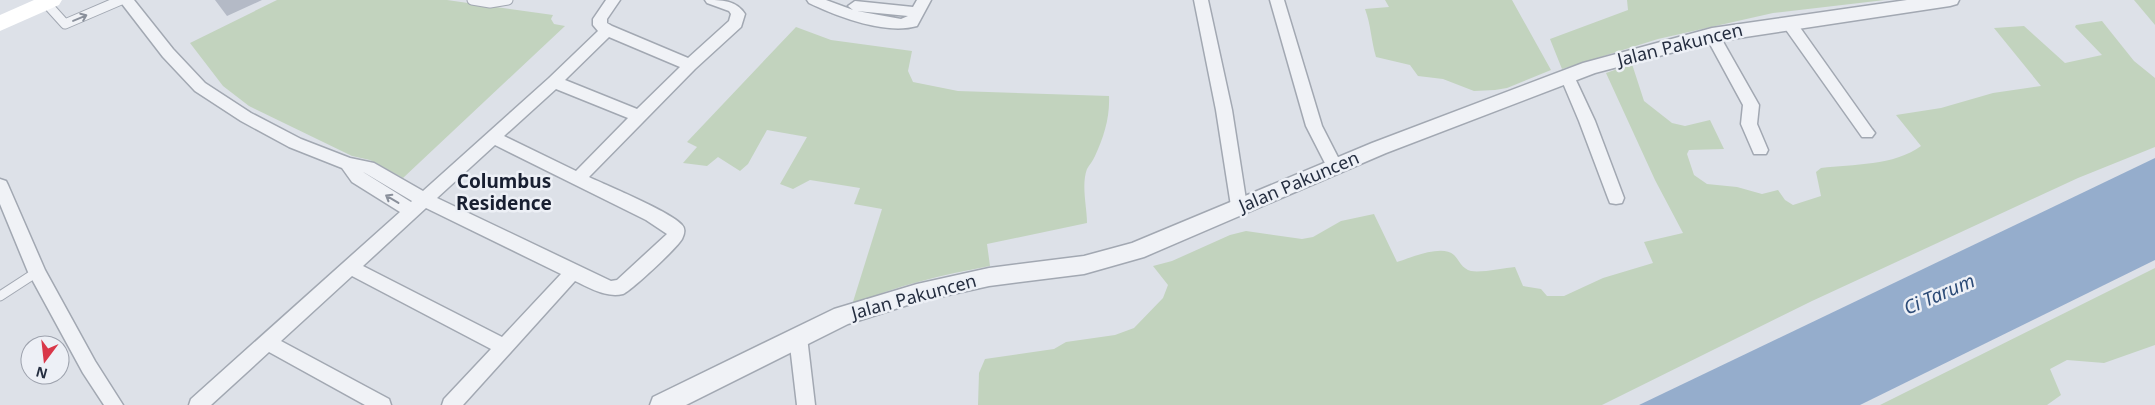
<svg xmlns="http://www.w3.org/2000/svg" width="2155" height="405" font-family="'Noto Sans',sans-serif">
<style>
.green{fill:#c2d3be}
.water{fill:#95adcc}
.building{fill:#b4bac6}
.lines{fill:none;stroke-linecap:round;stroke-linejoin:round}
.service-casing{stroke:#a2a8b2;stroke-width:11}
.minor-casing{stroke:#a2a8b2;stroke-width:3}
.tertiary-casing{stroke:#a2a8b2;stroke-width:3}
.service{stroke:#f0f2f6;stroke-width:9}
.minor{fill:#f0f2f6;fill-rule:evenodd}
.tertiary{fill:#f0f2f6;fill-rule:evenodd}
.secondary{fill:#fff;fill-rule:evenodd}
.oneway{stroke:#8a909b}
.labels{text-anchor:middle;stroke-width:5;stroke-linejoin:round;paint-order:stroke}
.street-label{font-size:18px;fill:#252e40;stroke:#edf0f6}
.neighbourhood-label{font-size:19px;font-weight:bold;fill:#181f31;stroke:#edf0f6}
.water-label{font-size:19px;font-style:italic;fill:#2c4b77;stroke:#edf0f6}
</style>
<rect width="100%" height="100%" fill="#dde1e8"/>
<path class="green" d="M277,0H447L553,15L551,19L554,24L565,26L403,178L370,160L352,156L249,106L223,86L190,43Z
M1385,0H1512L1551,70L1507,88L1495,90L1474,91L1443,79L1418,76L1410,65L1376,57C1371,40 1371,25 1365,9L1389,7Z
M1627,0H1885L1773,13L1658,39L1562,69L1550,39L1628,10Z
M2134,0H2155V25Z
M2102,21L2134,61L2155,78V147L2078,178L1812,301L1602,405H978L979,373L985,359L1054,349L1066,342L1115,335L1134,328L1163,298L1168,285L1153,266L1172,261L1230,235L1246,231L1302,239L1313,237L1341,221L1374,214L1397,262C1410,258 1442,244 1454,255C1459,260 1462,269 1471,271C1481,273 1504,268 1515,267L1523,286L1541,289L1547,296H1564L1603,278L1653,263L1644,242L1683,233L1655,180L1606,73L1632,64L1644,101L1672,123L1685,126L1710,120L1724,149L1689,150L1687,154L1694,175L1707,184L1737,187L1762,194L1778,190L1785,200L1793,205L1821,196L1816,172L1821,168C1853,164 1894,166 1921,146L1896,115L1941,108L1993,93L2041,86L1994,28L2024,26L2065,63L2102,55L2075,27L2076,25Z
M796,27L831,40L912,51L908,71L913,82L958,91L1109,96C1110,117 1104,137 1095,156C1093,161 1089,165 1087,169C1081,185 1087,207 1087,223L987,244L990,266C942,275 897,285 852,305L882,209L854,204L860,188L810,180L793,189L780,184L807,137L767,130L748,164L740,171L718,157L707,166L683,163L697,147L687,142Z
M2155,268V345L2104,363L2067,360L2050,369L2061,395L2047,405H1880Z"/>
<path class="water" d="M2155,158V260L1860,405H1639Z"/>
<path class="building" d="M215,0H262L227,16Z"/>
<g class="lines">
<defs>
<path id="service" d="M472,0L490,3L508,0
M46,3L65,24L121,0
M0,296L37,272"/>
<path id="minor" d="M119,0H134L173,49L205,83L251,113L301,139L350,158L374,163L423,191L549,78L598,31L593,25V19L606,0H620L607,19V23L612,26L688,58L729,21L731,14L729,11L707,3L705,0C722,0 736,0 745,14L741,27L695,69L589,177C608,186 671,212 682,225C686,229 684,235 682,239C677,248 631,291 623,294C606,298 590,288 575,281L463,405H442L444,399L491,349L352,276L281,341L389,399L391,405H365L269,352L211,405H189L191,399L400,212L352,182L342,168L289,147L241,121L195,91L163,57ZM609,37L680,67L637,109L565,80ZM556,89L628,118L576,171L504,136ZM495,145L646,220L667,234L617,280L611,281L437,198ZM363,172L365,173L412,201L411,202ZM426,208L561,274L502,337L363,266Z
M807,0H826L853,10L848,6L855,1L913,7L917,0H931L917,26C886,35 838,17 809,3ZM857,11L908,16L901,19Z
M1194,0H1208L1232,110L1247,206L1245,211L1239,212L1233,211L1231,206L1216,110Z
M1270,0H1284L1322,126L1343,167L1341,171L1335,173L1329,171L1306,126Z
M1789,18L1794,19L1872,129L1875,133L1872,137H1862L1784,27L1782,23Z
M1712,30L1717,31L1759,105L1757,124L1768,150L1766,154H1754L1741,124L1743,105L1705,35Z
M1567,71L1572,72L1574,76L1595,121L1624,198L1622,203L1616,204L1610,203L1608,198L1579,121L1560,76L1562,72Z
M0,179L6,181L8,185L45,270L95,361L123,405H104L83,373L28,272L0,204Z
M798,329L804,332L807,337L815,405H797L789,337L792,332Z"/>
<path id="tertiary" d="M1907,0H1959L1957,4L1950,6L1712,42L1595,73L1386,153L1144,257L1084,274L989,286L917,302L848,324L686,405H650L653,397L834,309L917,284L989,268L1084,256L1132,243L1372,143L1583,63L1712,28Z"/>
</defs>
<use href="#service" class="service-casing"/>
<use href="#minor" class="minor-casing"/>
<use href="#tertiary" class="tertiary-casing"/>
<use href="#service" class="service"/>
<use href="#minor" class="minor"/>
<use href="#tertiary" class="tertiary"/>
<path class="secondary" d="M34,0H62L59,5L0,31V15Z"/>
</g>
<defs><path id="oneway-shaft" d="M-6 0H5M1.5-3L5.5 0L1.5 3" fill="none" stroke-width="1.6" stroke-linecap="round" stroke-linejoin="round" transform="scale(1.25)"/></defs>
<g class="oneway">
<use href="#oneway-shaft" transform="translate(80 18) rotate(-23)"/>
<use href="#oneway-shaft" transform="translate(392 199) rotate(-149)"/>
</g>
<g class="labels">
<g class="street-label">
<text transform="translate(1680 45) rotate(-14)" y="6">Jalan Pakuncen</text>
<text transform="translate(1299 182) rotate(-23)" y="6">Jalan Pakuncen</text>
<text transform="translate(914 297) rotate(-15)" y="6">Jalan Pakuncen</text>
</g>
<g class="neighbourhood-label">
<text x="504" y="188">Columbus<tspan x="504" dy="22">Residence</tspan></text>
</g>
<g class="water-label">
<text transform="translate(1939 294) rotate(-23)" y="7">Ci Tarum</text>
</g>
</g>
<g transform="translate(45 360) rotate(195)"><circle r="24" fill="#edf0f6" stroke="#9da2ad"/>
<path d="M0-4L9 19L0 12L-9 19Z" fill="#d93749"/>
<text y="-8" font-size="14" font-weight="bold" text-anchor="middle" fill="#252e40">N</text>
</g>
</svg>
